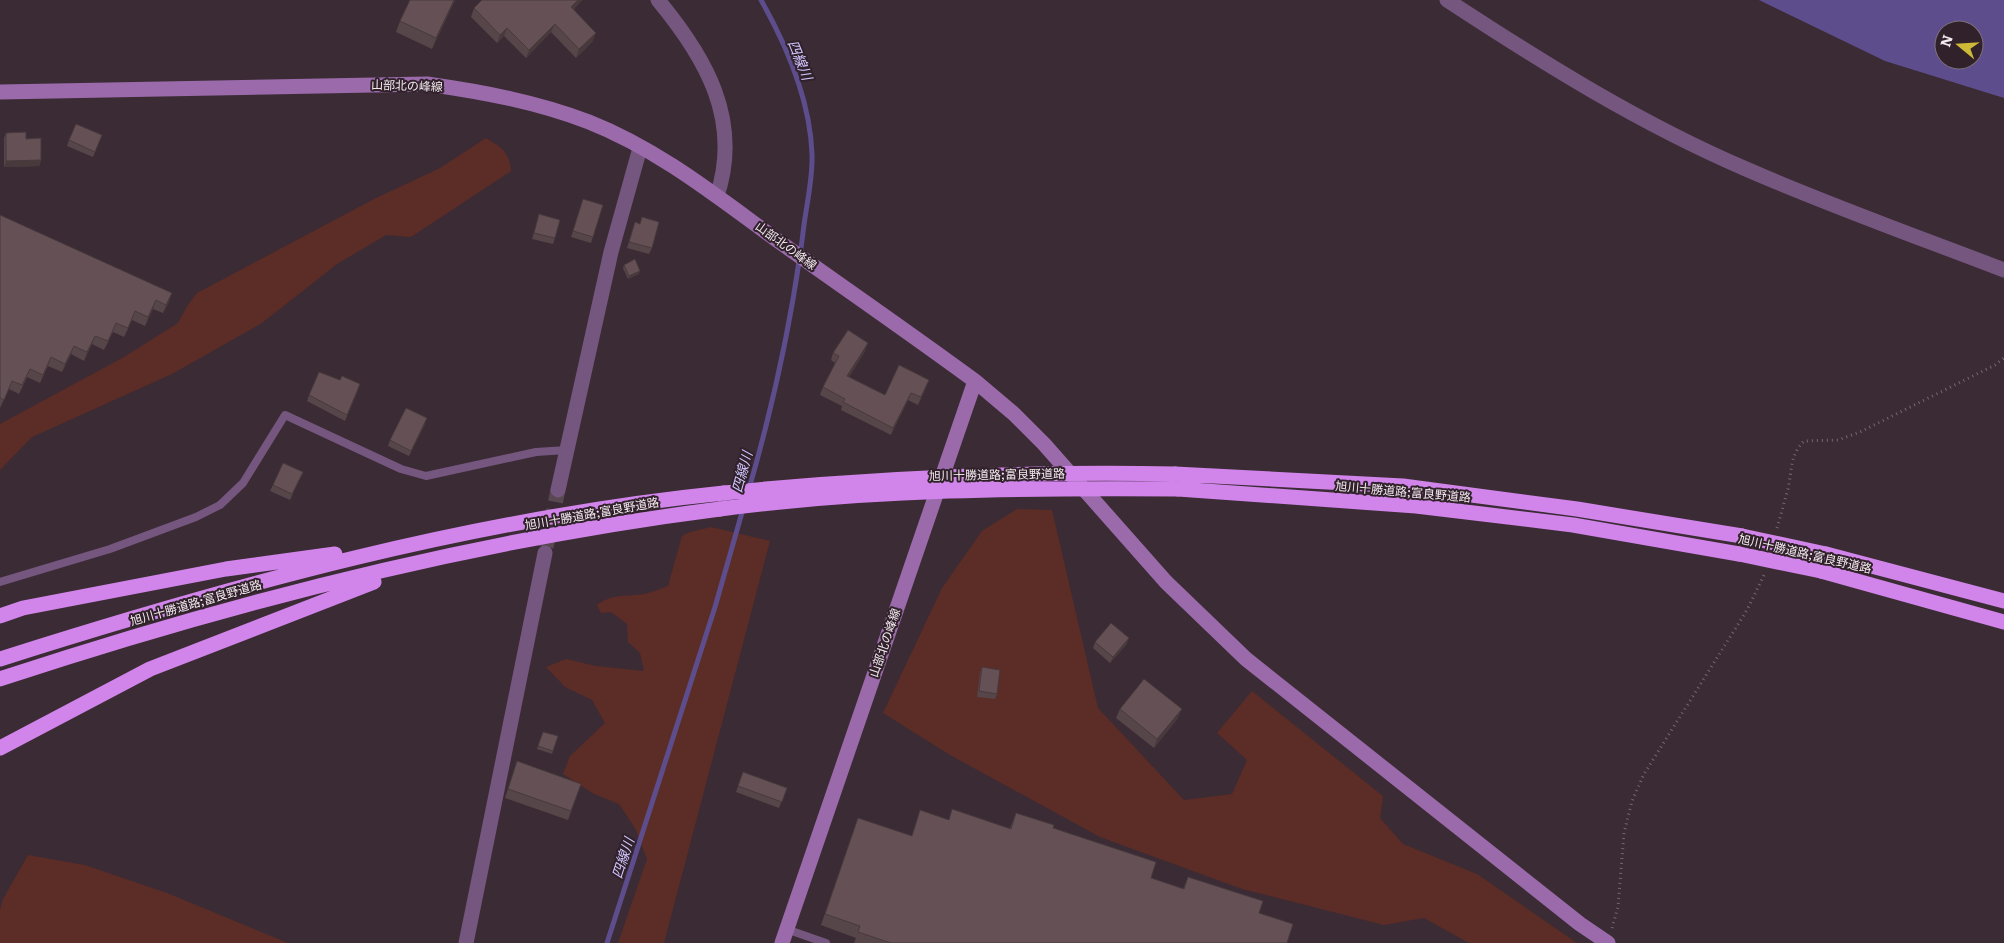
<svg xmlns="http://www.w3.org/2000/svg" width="2004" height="943" font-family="Literata,'Noto Sans JP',serif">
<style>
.green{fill:#5c2c26}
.water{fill:#5d4d8d;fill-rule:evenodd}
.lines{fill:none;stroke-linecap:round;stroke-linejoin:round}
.stream{stroke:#5d4d8d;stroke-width:5}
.street-tunnel{stroke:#574851;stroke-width:15;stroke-dasharray:15 8;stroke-linecap:butt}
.path{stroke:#756770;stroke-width:3;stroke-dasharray:1 4;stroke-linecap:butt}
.lane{stroke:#75567f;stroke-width:8}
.street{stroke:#75567f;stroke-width:15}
.secondary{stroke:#9a6aaa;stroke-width:15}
.highway{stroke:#d185ea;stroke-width:15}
.highway-bridge{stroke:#d185ea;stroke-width:15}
.wall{fill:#574649}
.shaded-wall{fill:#47393c}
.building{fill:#655155;stroke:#47393c}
.labels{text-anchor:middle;stroke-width:4;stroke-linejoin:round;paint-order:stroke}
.street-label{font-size:12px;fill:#f5eaf0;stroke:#30212b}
.water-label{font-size:14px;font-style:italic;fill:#d1c6ff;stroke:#30212b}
</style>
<rect width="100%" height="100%" fill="#3b2b35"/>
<path class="green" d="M486,138C502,148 509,151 511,171L411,237L386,235L337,264L262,323L172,374L32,437L0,470V424L124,357L178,323L187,306L197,293L374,199L440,168Z
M1017,509L1052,510L1098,708L1184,800L1232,794L1247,760L1217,733L1252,691L1383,796L1380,818L1403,844L1477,874L1577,943H1469L1424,918L1384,925L1242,889L1100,837L950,755L883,713L942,588L982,531Z
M711,527L770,541L664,943H618L647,859L635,828L619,804L594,794L563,774L570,756L605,723L592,700L565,687L546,667L566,659L596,666L644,671L640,653L628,642L627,624L611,612L601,613L597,605C612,593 627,597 644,594C652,592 660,589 668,586L682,536L690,532Z
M28,855L85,865L167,893L288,943H0V910L3,899Z"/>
<path class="water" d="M1759,0H2004V98L1885,61ZM1944,30H1974V60H1944Z"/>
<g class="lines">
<path class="stream" d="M749,489C774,402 793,315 804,225C807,202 813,177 812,154C810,100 787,46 761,0
M607,943L715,607L743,509"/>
<path class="street-tunnel" d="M546,547L558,490"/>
<path class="path" d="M1777,528C1781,515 1784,502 1788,489C1792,470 1790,455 1804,441L1838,440L1860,432L1995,365L2004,358
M1612,928L1618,907L1624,833L1632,801L1644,774L1747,610L1764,575"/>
<path class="lane" d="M0,582L110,549L196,517L220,505L243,483L285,415L401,469L426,476L536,452L567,450
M786,929L826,943"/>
<path class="street" d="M658,0C706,58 742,120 717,196
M1447,0C1543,63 1641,124 1746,169C1831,206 1918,237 2004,270
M558,490L611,252L640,148
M466,943L545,553"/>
<path class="secondary" d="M0,92L427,84C483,92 537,102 589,122C660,150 720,199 781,243C846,289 911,334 975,381L1014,414L1044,444L1166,582L1246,659L1580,924L1608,943
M782,943L975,381"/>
<path class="highway" d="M1175,474L1403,486L1577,509L1742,536
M1178,489L1416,506L1573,525L1739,554
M1826,554L2004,601
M1821,571L2004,622
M0,616L23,608L226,569L335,554
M0,659C236,584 476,518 724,493
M0,679C233,602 476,540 720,509
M0,748L150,669L374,582"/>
<path class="highway-bridge" d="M724,493C874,478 1024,471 1175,474
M720,509C872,489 1025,488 1178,489
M1742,536L1826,554
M1739,554L1821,571"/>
</g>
<path class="wall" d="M410,0H455L432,49L396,32L400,21Z
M482,0H582L574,9L593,41L576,58L551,32L526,58L504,36L497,43L471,17L474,8Z
M6,133L26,139L41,160L39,166L4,167V138Z
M102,135L93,157L67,146L69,140Z
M581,205L593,237L591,243L571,237Z
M539,214L555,238L553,244L532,239Z
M0,215L169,302L163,313L153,309L145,326L132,320L124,337L113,332L104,350L92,344L84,361L71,354L62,372L48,366L40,383L27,377L19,394L9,389L0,408Z
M642,217L652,248L649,254L627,248L635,222L640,224Z
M624,265L639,274L628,279L623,268Z
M865,351L849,377L885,395L926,387L918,405L908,400L891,435L841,410L842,406L820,395L823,387L835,363L831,360L833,353Z
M358,390L345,421L307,401L309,395Z
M425,424L409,456L388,446L390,440Z
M303,472L290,500L270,491L273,485Z
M1095,642L1127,644L1110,663L1093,648Z
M982,667L997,694L995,699L977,697L980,673Z
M1120,709L1178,718L1154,748L1116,718Z
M543,732L558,736L552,754L537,749Z
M517,761L581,784L568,820L505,798Z
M743,772L787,788L779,808L736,792Z
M1016,813L1053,828L1151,878L1183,889L1188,877L1259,913L1287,943H854L856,938L821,925L858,818L911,836L949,820L1010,828Z"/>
<path class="shaded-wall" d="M454,0H455L432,49L436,38Z
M578,0H582L568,15L571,7Z
M555,24L551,32L526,58L529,50Z
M507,28L504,36L497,43L500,35Z
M596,33L593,41L576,58L579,49Z
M41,160L39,166L4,167L6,161Z
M640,271L639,274L628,279L629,276Z
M172,293L169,302L163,313L166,305Z
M156,300L153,309L145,326L148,317Z
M95,336L92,344L84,361L87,352Z
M868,343L865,351L845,384L847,376Z
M74,346L71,354L62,372L65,364Z
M51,357L48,366L40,383L43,375Z
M911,393L908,400L891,435L893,428Z
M427,418L425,424L409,456L411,451Z
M1129,638L1127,644L1110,663L1113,657Z
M1182,709L1178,718L1154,748L1157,739Z"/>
<path class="building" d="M410,0H454L436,38L400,21Z
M482,0H578L571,7L596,33L579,49L555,24L529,50L507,28L500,35L474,8Z
M76,124L102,135L95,152L69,140Z
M26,132V139L41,138V160L6,161V133Z
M583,199L603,205L593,237L573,231Z
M539,214L560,220L555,238L534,233Z
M0,215L172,293L166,305L156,300L148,317L135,311L128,328L116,323L108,341L95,336L87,352L74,346L65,364L51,357L43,375L30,369L22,385L12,381L4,400L0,398Z
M642,217L659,222L652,248L629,242L635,222L640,224Z
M635,259L640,271L629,276L624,265Z
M848,330L868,343L847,376L885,395L899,365L929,380L921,397L911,393L893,428L843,402L845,399L823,387L839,356L833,353Z
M319,372L340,380L342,376L360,384L347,415L309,395Z
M406,408L427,418L411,451L390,440Z
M283,463L303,472L292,494L273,485Z
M1111,623L1129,638L1113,657L1095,642Z
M982,667L1000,670L997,694L979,691Z
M1144,679L1182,709L1157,739L1120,709Z
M543,732L558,736L553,751L538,746Z
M517,761L581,784L571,811L508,789Z
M743,772L787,788L782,802L738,786Z
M952,809L1011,829L1016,813L1054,825L1053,828L1156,862L1151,878L1184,889L1188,877L1263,901L1259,913L1293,924L1287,943H891L858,932L860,926L825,914L858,818L912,836L920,810L949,820Z"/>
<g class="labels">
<g class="street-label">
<text transform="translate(407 86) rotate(2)" y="4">山部北の峰線</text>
<text transform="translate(786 246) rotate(36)" y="4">山部北の峰線</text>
<text transform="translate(997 475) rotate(-1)" y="4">旭川十勝道路;富良野道路</text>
<text transform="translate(1403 492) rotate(5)" y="4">旭川十勝道路;富良野道路</text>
<text transform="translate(592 514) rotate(-10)" y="4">旭川十勝道路;富良野道路</text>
<text transform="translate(1805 554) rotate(13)" y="4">旭川十勝道路;富良野道路</text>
<text transform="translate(196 603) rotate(-16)" y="4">旭川十勝道路;富良野道路</text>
<text transform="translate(885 643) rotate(-71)" y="4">山部北の峰線</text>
</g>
<g class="water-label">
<text transform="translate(800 60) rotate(68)" y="5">四線川</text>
<text transform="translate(742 472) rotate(-75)" y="5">四線川</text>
<text transform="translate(623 858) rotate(-72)" y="5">四線川</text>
</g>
</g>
<g transform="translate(1959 45) rotate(288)"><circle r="24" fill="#30212b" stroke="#7f717a"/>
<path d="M0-4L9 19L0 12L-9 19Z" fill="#ceb837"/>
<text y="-8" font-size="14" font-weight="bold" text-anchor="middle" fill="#f5eaf0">N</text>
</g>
</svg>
